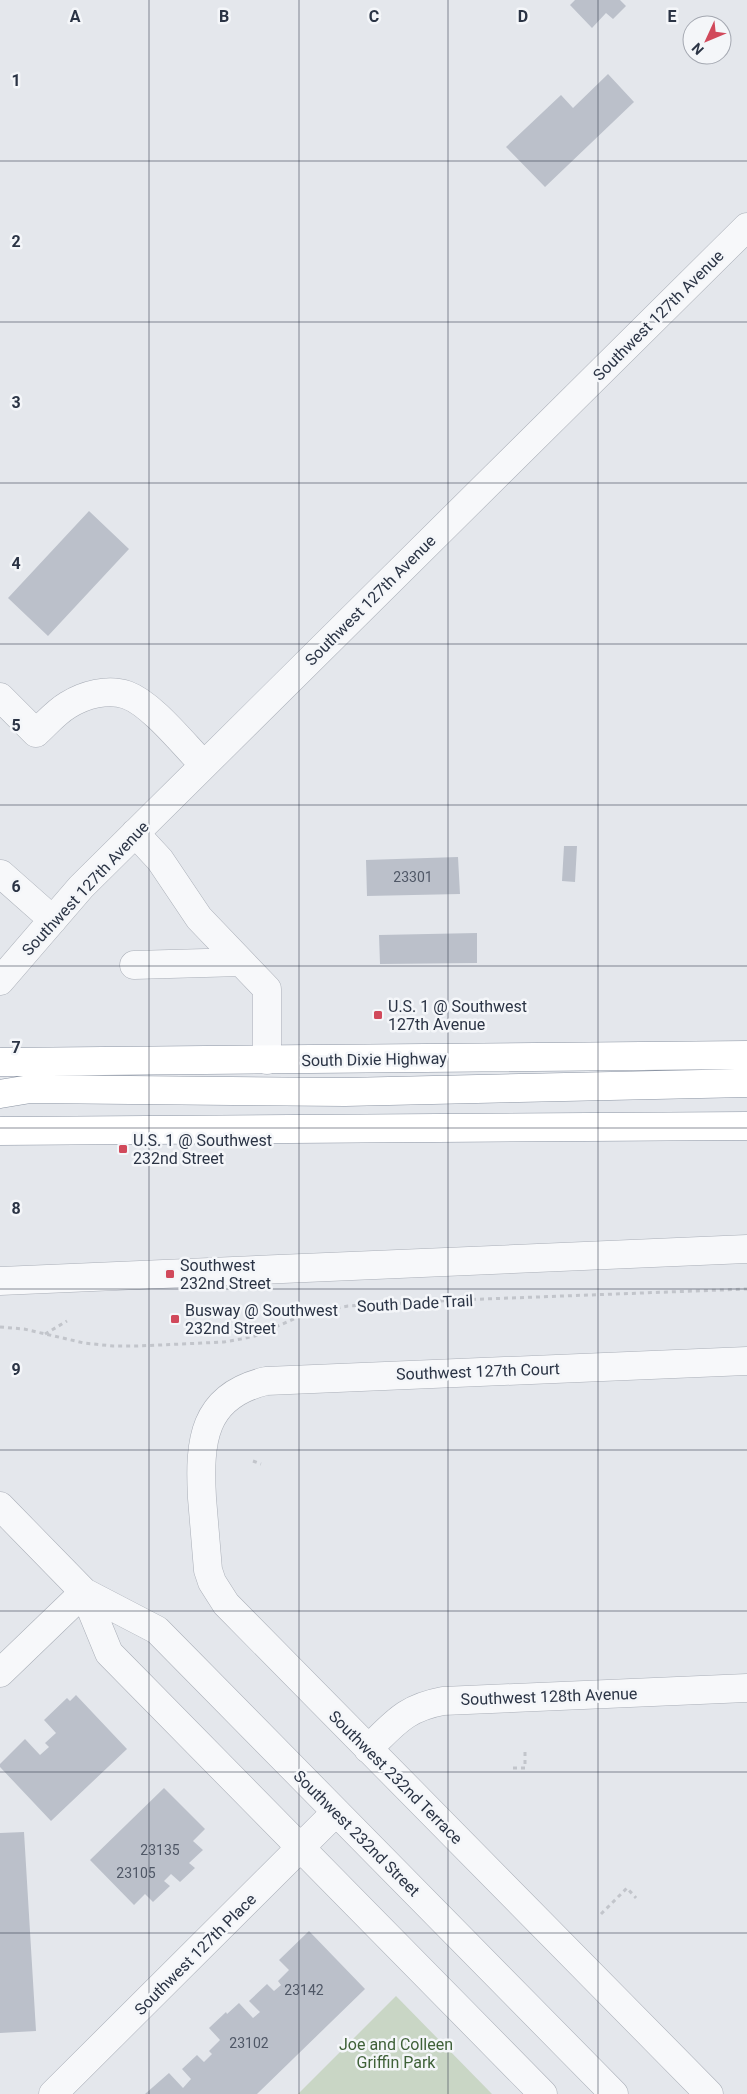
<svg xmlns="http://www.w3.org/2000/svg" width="747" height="2094" font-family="Roboto,sans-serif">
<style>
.green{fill:#c9d6c5}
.building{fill:#bbc0ca}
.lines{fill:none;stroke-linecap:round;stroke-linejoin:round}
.minor-casing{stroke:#a9aeb7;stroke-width:29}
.highway-casing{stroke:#8b94a3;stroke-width:29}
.path{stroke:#c2c5cb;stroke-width:3;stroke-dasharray:4 4;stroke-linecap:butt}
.minor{stroke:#f7f8fa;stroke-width:28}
.highway{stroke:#fff;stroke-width:28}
.grid{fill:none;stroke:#2b3445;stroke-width:1;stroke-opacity:0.55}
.poi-dot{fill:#d1495b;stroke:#f4f6f9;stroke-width:2}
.labels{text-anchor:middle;stroke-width:5;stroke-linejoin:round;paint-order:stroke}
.number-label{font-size:14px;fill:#4f5766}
.street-label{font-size:16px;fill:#2b3445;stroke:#f4f6f9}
.poi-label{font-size:16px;fill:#2b3445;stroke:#f4f6f9;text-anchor:start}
.park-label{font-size:16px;fill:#3f6138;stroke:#f4f6f9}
.grid-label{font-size:16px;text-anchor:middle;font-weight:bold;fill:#2b3445;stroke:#f4f6f9;stroke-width:5;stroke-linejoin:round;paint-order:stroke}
</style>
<rect width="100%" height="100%" fill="#e4e7ec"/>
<path class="green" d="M396,1996L492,2094H298Z"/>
<path class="building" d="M575,0H620L626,6L613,19L606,13L592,28L570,5Z
M608,74L634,102L545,187L506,147L561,95L573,108Z
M89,511L129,549L48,636L8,598Z
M564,846H577L575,882L562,881Z
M458,857L460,894L367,896L366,860Z
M477,933V963L380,964L379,935Z
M76,1695L127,1749L51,1821L0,1767V1764L25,1739L40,1755L49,1747L45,1743L56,1733L44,1720L67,1698L70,1701Z
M164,1788L205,1829L193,1841L203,1850L189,1863L195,1868L180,1882L171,1874L164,1881L170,1886L153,1902L145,1894L134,1905L90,1860Z
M24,1832L36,2031L0,2033V1833Z
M309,1931L365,1989L257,2094H145L169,2073L183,2088L191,2079L182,2069L197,2055L204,2062L212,2054L209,2051L220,2040L209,2028L226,2012L227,2014L239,2003L253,2018L260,2012L249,2001L267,1984L274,1991L281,1985L278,1981L289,1970L279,1960Z"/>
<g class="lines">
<defs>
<path id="minor" d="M0,697L36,733C46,724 56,712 68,705C84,695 108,688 127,695C152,704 184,745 204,765
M135,833L160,860L199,918L267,989V1060
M1,874L53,920
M134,965L241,962
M0,981L81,887L747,227
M0,1281L747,1249
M0,1506L84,1592L157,1630L614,2094
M84,1592L109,1653L543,2094
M0,1673L84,1592
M368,1749C395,1723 405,1708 443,1701L747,1688
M53,2094L336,1812
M709,2094L226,1604L212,1582L208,1570C206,1546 204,1522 202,1498C199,1442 202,1396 266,1381L747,1361"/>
<path id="highway" d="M0,1062L747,1055
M0,1094L30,1089L345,1092L747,1083
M0,1131L747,1126"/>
</defs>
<use href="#minor" class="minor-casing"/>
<use href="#highway" class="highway-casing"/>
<path class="path" d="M0,1327L24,1329L84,1343L113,1346H138L224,1342L241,1339L255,1336L303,1315L348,1306L458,1300L747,1289
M45,1334L67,1321
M253,1461L261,1464
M513,1768H525V1749
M601,1914L627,1888L636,1898"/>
<use href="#minor" class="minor"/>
<use href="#highway" class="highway"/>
</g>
<path class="grid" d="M149,0V2094M299,0V2094M448,0V2094M598,0V2094M0,161H747M0,322H747M0,483H747M0,644H747M0,805H747M0,966H747M0,1128H747M0,1289H747M0,1450H747M0,1611H747M0,1772H747M0,1933H747"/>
<g class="poi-dot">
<rect x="373" y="1010" width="10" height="10" rx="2.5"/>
<rect x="118" y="1144" width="10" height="10" rx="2.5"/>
<rect x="165" y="1269" width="10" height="10" rx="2.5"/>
<rect x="170" y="1314" width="10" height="10" rx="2.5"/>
</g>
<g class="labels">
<g class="number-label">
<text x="413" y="882">23301</text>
<text x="160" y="1855">23135</text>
<text x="136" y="1878">23105</text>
<text x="304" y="1995">23142</text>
<text x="249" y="2048">23102</text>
</g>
<g class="street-label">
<text transform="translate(658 315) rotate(-45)" y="6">Southwest 127th Avenue</text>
<text transform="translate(370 600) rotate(-45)" y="6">Southwest 127th Avenue</text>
<text transform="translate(85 888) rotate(-47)" y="6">Southwest 127th Avenue</text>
<text transform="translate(374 1059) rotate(-1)" y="6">South Dixie Highway</text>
<text transform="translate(415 1303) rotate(-3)" y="6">South Dade Trail</text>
<text transform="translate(478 1371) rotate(-2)" y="6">Southwest 127th Court</text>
<text transform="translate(549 1696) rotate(-2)" y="6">Southwest 128th Avenue</text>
<text transform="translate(396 1777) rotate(45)" y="6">Southwest 232nd Terrace</text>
<text transform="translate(357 1833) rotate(45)" y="6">Southwest 232nd Street</text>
<text transform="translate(195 1954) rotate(-45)" y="6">Southwest 127th Place</text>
</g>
<g class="poi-label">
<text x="388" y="1012">U.S. 1 @ Southwest<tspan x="388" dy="18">127th Avenue</tspan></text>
<text x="133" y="1146">U.S. 1 @ Southwest<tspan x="133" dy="18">232nd Street</tspan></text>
<text x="180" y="1271">Southwest<tspan x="180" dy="18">232nd Street</tspan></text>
<text x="185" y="1316">Busway @ Southwest<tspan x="185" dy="18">232nd Street</tspan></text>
</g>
<g class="park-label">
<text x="396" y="2050">Joe and Colleen<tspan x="396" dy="18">Griffin Park</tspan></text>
</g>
</g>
<g class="grid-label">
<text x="75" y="22">A</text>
<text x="224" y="22">B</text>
<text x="374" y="22">C</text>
<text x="523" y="22">D</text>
<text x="672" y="22">E</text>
<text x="16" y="86">1</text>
<text x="16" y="247">2</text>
<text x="16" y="408">3</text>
<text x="16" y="569">4</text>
<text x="16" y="731">5</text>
<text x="16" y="892">6</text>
<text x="16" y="1053">7</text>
<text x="16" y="1214">8</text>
<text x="16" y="1375">9</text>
</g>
<g transform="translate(707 40) rotate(226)"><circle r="24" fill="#f4f6f9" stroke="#a4a8b1"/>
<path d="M0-4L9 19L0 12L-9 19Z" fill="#d1495b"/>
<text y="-8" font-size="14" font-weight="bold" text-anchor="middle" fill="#2b3445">N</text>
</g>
</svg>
